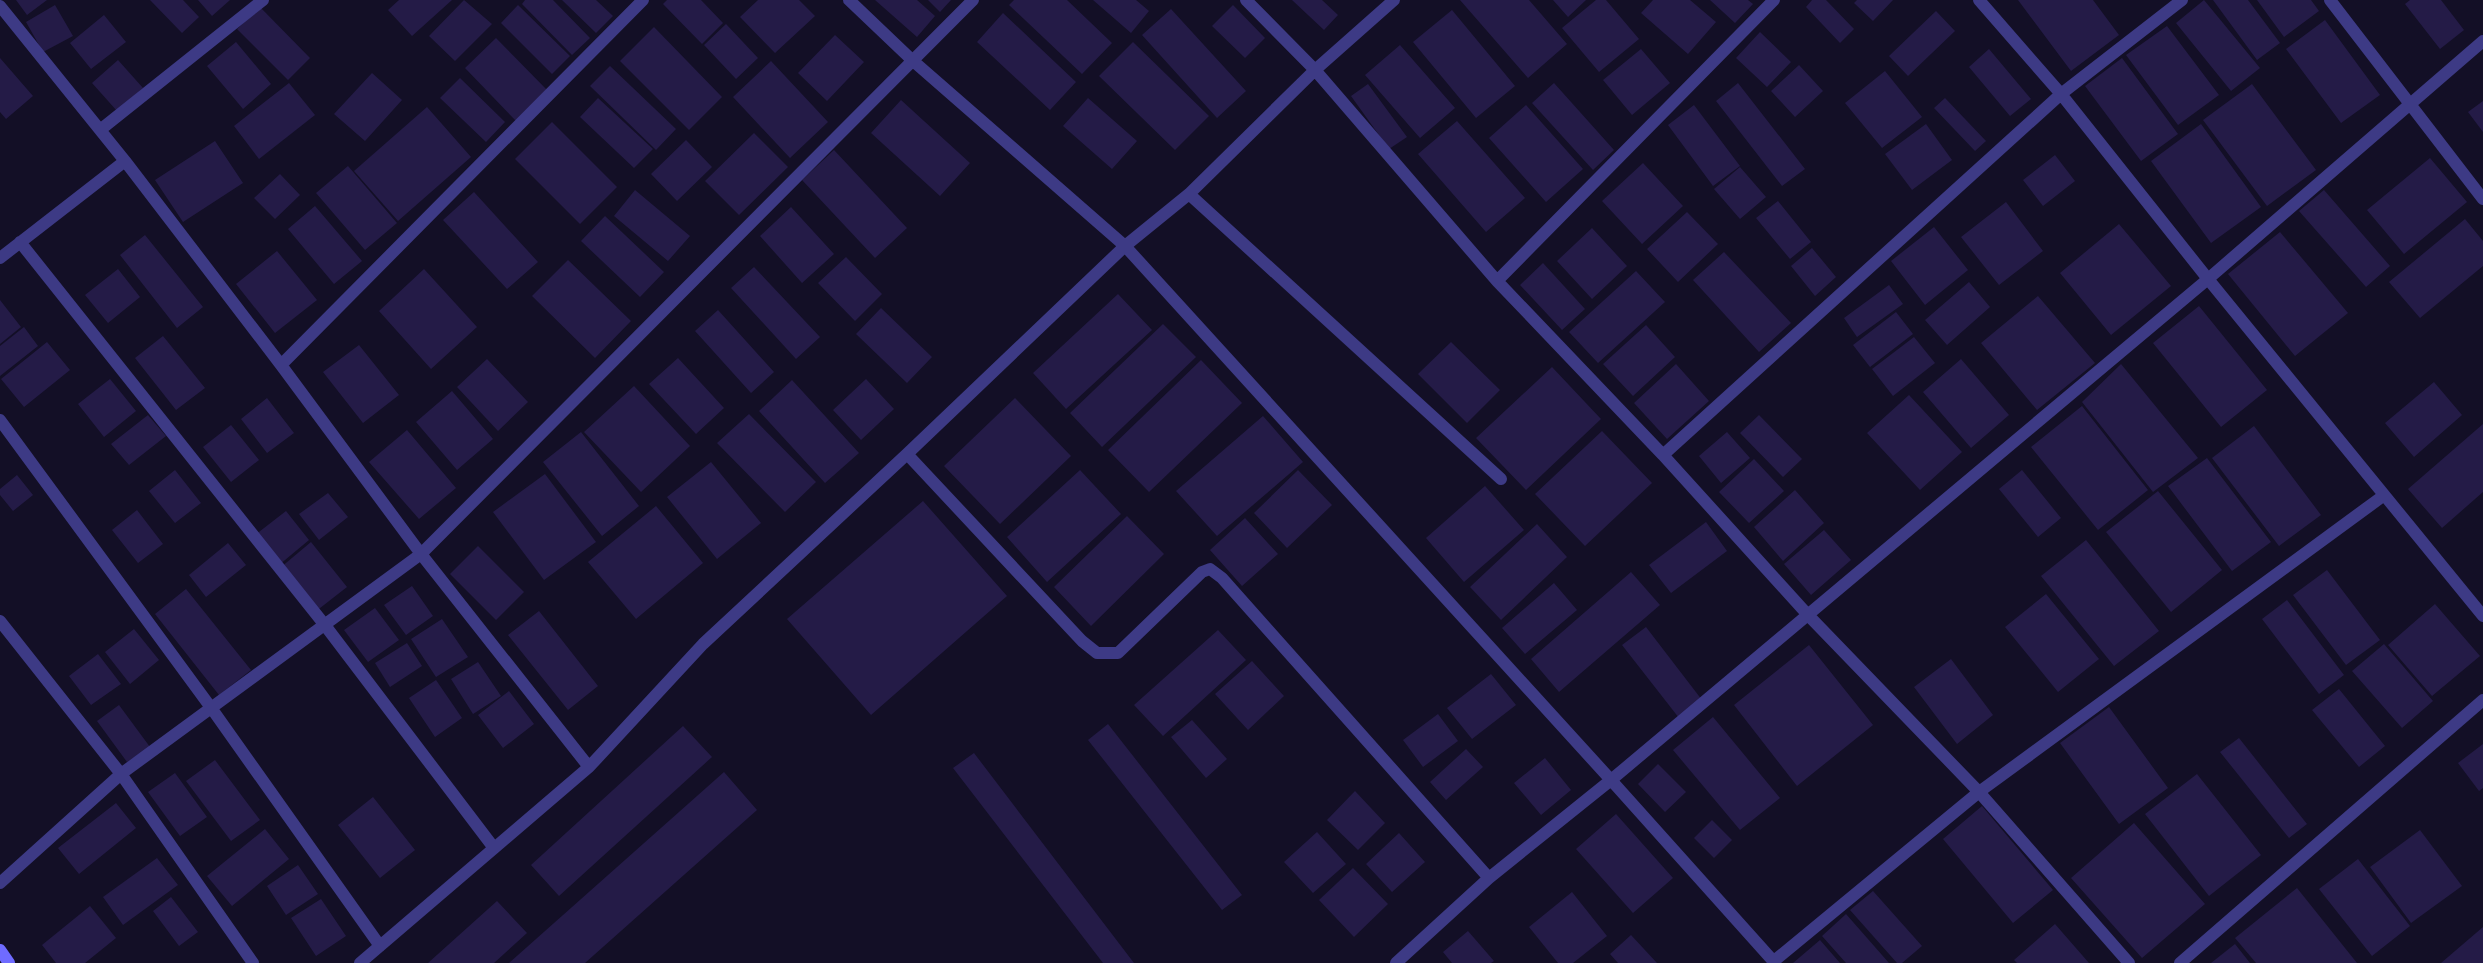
<svg xmlns="http://www.w3.org/2000/svg" width="2483" height="963" font-family="'Sofia Sans Condensed',sans-serif">
<style>
.building{fill:#241b47}
.lines{fill:none;stroke-linecap:round;stroke-linejoin:round}
.street{stroke:#3d3a85;stroke-width:12}
.secondary{stroke:#6f6bff;stroke-width:12}
</style>
<rect width="100%" height="100%" fill="#130f26"/>
<path class="building" d="M16,0H47L27,15Z
M150,0H183L199,17L182,33Z
M198,0H230L212,16Z
M399,0H452L412,36L388,10Z
M464,0L492,24L455,61L429,36Z
M525,0H553L590,38L572,55L522,4Z
M562,0H596L613,16L596,33Z
M667,0H701L723,23L702,44L663,4Z
M758,0H799L815,16L775,53L740,17Z
M875,0H917L935,16L917,37Z
M928,0H951L940,12Z
M1014,0H1067L1112,43L1082,74L1009,5Z
M1093,0H1136L1149,11L1131,33Z
M1292,0H1322L1338,15L1324,30Z
M1460,0H1529L1567,44L1528,78Z
M1553,0H1586L1568,17Z
M1596,0H1606L1639,39L1599,72L1562,28Z
M1653,0H1690L1716,22L1688,54L1641,13Z
M1710,0H1748L1753,4L1735,23Z
M1812,0H1826L1854,29L1840,43L1806,7Z
M1857,0H1893L1873,21L1854,3Z
M2018,0H2093L2119,35L2071,71Z
M2204,0L2260,68L2231,91L2176,23Z
M2213,0H2248L2280,43L2257,60Z
M2257,0H2311L2319,11L2284,37Z
M2410,0H2441L2464,30L2440,49L2405,4Z
M55,5L73,36L43,52L26,22Z
M518,5L570,56L552,74L501,23Z
M1233,5L1265,38L1245,58L1212,26Z
M260,7L310,58L288,80L237,29Z
M1171,9L1246,91L1217,118L1142,35Z
M1452,10L1515,86L1476,118L1413,42Z
M1936,11L1955,31L1908,76L1889,56Z
M1003,13L1076,82L1050,110L977,42Z
M104,15L126,42L91,69L70,43Z
M2325,20L2380,95L2341,123L2286,49Z
M726,24L758,58L736,79L704,45Z
M2167,26L2219,95L2178,125L2126,55Z
M654,27L722,97L689,130L620,61Z
M1760,32L1791,62L1767,87L1736,58Z
M835,35L864,62L827,101L798,73Z
M496,38L548,91L516,121L465,68Z
M236,42L271,84L243,109L207,66Z
M1133,42L1209,116L1175,150L1099,76Z
M1400,45L1455,108L1420,138L1365,75Z
M1641,49L1670,83L1632,115L1603,80Z
M1989,49L2031,99L2010,116L1969,67Z
M0,58L33,96L6,119L0,112Z
M2122,58L2178,134L2141,161L2085,86Z
M118,60L143,88L117,111L92,83Z
M771,61L828,122L790,158L733,97Z
M1799,65L1823,91L1795,117L1771,91Z
M610,66L676,129L656,150L590,86Z
M1885,71L1922,117L1882,148L1845,103Z
M372,73L402,100L365,141L334,114Z
M460,78L505,122L486,142L440,98Z
M289,83L315,115L259,159L234,126Z
M1554,83L1614,150L1593,170L1532,103Z
M1738,83L1805,169L1782,186L1716,101Z
M1368,84L1407,137L1389,149L1351,96Z
M2252,84L2316,170L2267,206L2203,120Z
M598,98L653,149L634,168L580,117Z
M1088,98L1137,141L1112,169L1063,126Z
M1945,98L1986,141L1975,151L1934,108Z
M901,100L970,163L940,196L871,133Z
M2483,101V132L2468,112Z
M1526,105L1583,169L1546,202L1489,138Z
M1694,105L1740,166L1713,186L1668,125Z
M427,107L471,157L398,221L354,171Z
M1457,121L1525,198L1486,232L1418,154Z
M552,122L617,187L580,224L515,159Z
M1926,124L1952,160L1912,190L1885,154Z
M2201,124L2261,207L2211,243L2151,161Z
M754,133L788,167L739,215L705,181Z
M686,140L712,167L677,201L651,174Z
M215,141L243,183L183,222L155,180Z
M834,150L907,228L875,258L802,180Z
M2055,155L2075,181L2043,206L2023,180Z
M2430,158L2467,202L2404,254L2367,210Z
M1643,163L1683,206L1642,244L1602,201Z
M348,166L397,223L365,250L316,193Z
M1740,167L1766,197L1740,219L1714,189Z
M280,174L300,195L275,219L254,198Z
M635,190L690,236L668,261L614,216Z
M2324,190L2390,266L2366,287L2299,211Z
M474,192L538,262L507,289L443,220Z
M1778,201L1811,242L1790,259L1756,218Z
M2006,202L2043,251L1999,285L1961,237Z
M315,206L362,261L334,284L288,229Z
M791,207L834,254L802,283L760,236Z
M1687,212L1718,244L1678,282L1647,249Z
M605,216L664,272L640,297L581,241Z
M2465,219L2483,241V266L2420,318L2389,282Z
M2119,224L2171,286L2111,335L2060,273Z
M1934,227L1968,270L1925,305L1891,261Z
M1592,228L1627,266L1592,299L1557,261Z
M2280,232L2348,313L2295,356L2228,274Z
M145,235L203,307L177,328L120,255Z
M1812,248L1836,277L1815,296L1791,266Z
M277,251L317,300L275,333L236,284Z
M1724,252L1791,323L1759,352L1693,280Z
M846,257L882,294L855,321L818,283Z
M568,260L631,321L595,358L532,296Z
M1543,263L1585,309L1562,330L1520,285Z
M754,267L820,337L796,359L731,288Z
M118,269L140,297L108,323L85,295Z
M424,269L477,327L431,369L379,311Z
M1636,271L1665,302L1598,363L1569,332Z
M1969,282L1990,307L1947,345L1925,320Z
M1889,285L1903,304L1857,337L1844,318Z
M1118,294L1152,330L1066,409L1033,373Z
M2038,296L2095,363L2037,410L1981,343Z
M0,300L21,327L0,344Z
M2199,306L2267,390L2221,427L2153,343Z
M881,308L932,357L907,383L856,334Z
M718,310L774,372L751,393L695,331Z
M1896,312L1913,334L1870,367L1853,345Z
M1163,324L1196,357L1102,447L1070,413Z
M1646,325L1675,357L1633,396L1603,364Z
M24,327L38,346L0,376V346Z
M163,336L205,388L176,410L135,358Z
M1914,337L1935,363L1893,396L1872,369Z
M47,342L70,370L24,407L1,379Z
M1451,342L1500,390L1467,423L1418,374Z
M359,345L399,395L363,423L323,372Z
M678,358L724,408L696,434L649,384Z
M487,359L528,402L498,431L457,387Z
M1961,359L2009,415L1971,448L1923,392Z
M1201,360L1242,403L1149,492L1108,450Z
M1676,364L1709,401L1667,439L1634,403Z
M2121,364L2198,458L2153,492L2082,402Z
M1552,367L1601,419L1526,490L1476,438Z
M110,379L136,411L104,437L78,404Z
M866,379L894,409L861,440L833,410Z
M792,380L859,453L825,483L759,411Z
M2434,382L2462,415L2414,457L2385,423Z
M634,386L690,446L641,492L584,432Z
M452,391L493,439L457,470L416,422Z
M1909,395L1962,452L1920,490L1867,433Z
M267,398L294,433L267,453L241,419Z
M1015,398L1071,456L1000,524L944,466Z
M2082,406L2148,490L2098,530L2031,447Z
M749,414L816,482L785,512L717,443Z
M148,415L166,436L129,465L111,444Z
M1759,415L1802,459L1783,477L1740,433Z
M1263,416L1303,462L1217,536L1176,491Z
M2483,424V492L2442,528L2408,489Z
M231,425L259,460L231,482L203,447Z
M2254,426L2321,515L2279,546L2212,458Z
M407,430L456,488L419,519L369,462Z
M1602,431L1652,483L1585,546L1535,494Z
M581,432L639,506L602,536L543,462Z
M1727,432L1750,458L1721,483L1699,456Z
M2207,458L2271,542L2232,571L2168,486Z
M1754,459L1784,491L1749,523L1719,492Z
M711,462L761,523L717,559L667,497Z
M175,470L201,503L175,523L149,491Z
M1080,470L1121,514L1047,582L1007,537Z
M1298,470L1332,505L1287,548L1254,513Z
M2022,470L2061,518L2038,537L1999,489Z
M545,474L596,542L544,580L493,512Z
M17,475L33,495L13,511L0,495V489Z
M1485,486L1524,530L1464,582L1426,538Z
M1795,490L1824,523L1783,561L1754,527Z
M2158,491L2222,570L2171,612L2106,532Z
M328,493L348,517L319,540L299,514Z
M923,501L1007,596L871,715L787,619Z
M656,506L703,563L636,619L588,562Z
M137,510L163,544L138,563L112,530Z
M286,511L309,540L279,565L255,535Z
M1127,516L1164,554L1091,626L1054,587Z
M1245,518L1278,554L1242,586L1210,550Z
M1706,522L1727,551L1671,593L1649,565Z
M1537,524L1567,557L1501,620L1470,587Z
M1824,530L1851,560L1811,595L1784,564Z
M2086,540L2159,631L2114,666L2041,576Z
M311,542L347,587L315,612L280,568Z
M228,543L246,565L206,597L189,575Z
M478,546L524,592L496,620L450,574Z
M2327,570L2380,640L2346,665L2293,595Z
M1631,572L1660,605L1559,692L1531,659Z
M1554,583L1577,610L1525,654L1502,628Z
M412,586L433,616L406,635L384,605Z
M186,589L251,670L219,695L155,614Z
M2046,594L2099,659L2058,692L2005,627Z
M2287,600L2344,675L2319,694L2262,619Z
M2435,604L2480,656L2432,696L2388,645Z
M375,608L399,640L368,662L344,630Z
M539,611L598,686L568,710L508,635Z
M442,619L468,657L436,677L411,639Z
M1646,627L1702,700L1679,718L1622,645Z
M134,629L159,660L130,684L105,652Z
M1218,630L1246,660L1163,736L1134,705Z
M407,643L422,666L390,687L375,663Z
M2384,644L2433,701L2402,728L2352,671Z
M1809,645L1873,725L1797,786L1734,705Z
M98,654L121,684L91,705L69,676Z
M1951,659L1993,715L1957,744L1914,687Z
M1252,661L1284,696L1248,730L1215,694Z
M478,662L501,696L473,714L451,679Z
M1491,674L1516,705L1472,739L1447,708Z
M436,680L462,718L435,737L409,698Z
M2339,689L2385,746L2359,767L2312,710Z
M509,691L534,724L503,748L478,715Z
M119,705L150,747L127,762L97,721Z
M2109,707L2168,788L2119,824L2060,743Z
M1438,714L1458,741L1423,767L1403,740Z
M1713,717L1780,798L1740,830L1673,750Z
M1192,720L1227,759L1206,778L1171,737Z
M1108,724L1242,895L1222,910L1088,740Z
M683,726L712,757L559,896L531,865Z
M2239,738L2307,824L2289,838L2220,752Z
M2483,744V788L2479,791L2458,763Z
M1466,749L1483,767L1446,800L1430,782Z
M974,753L1134,963H1103L953,768Z
M1545,758L1571,790L1541,815L1514,783Z
M215,760L260,820L231,841L186,781Z
M1658,764L1686,792L1665,812L1638,784Z
M724,772L757,810L585,963H509Z
M175,773L207,817L180,836L148,792Z
M2197,774L2261,855L2209,896L2145,814Z
M1355,791L1385,823L1358,850L1327,820Z
M373,797L415,850L380,878L338,825Z
M116,803L136,828L79,874L58,848Z
M1982,806L2053,890L2013,923L1943,839Z
M1616,814L1673,878L1633,913L1576,849Z
M1712,820L1732,840L1714,858L1694,838Z
M2134,823L2205,904L2142,958L2071,878Z
M265,829L289,859L232,906L207,876Z
M2420,830L2462,886L2411,923L2370,867Z
M1317,832L1346,864L1313,893L1284,862Z
M1399,833L1425,862L1392,892L1366,864Z
M157,858L178,885L123,925L103,897Z
M2358,859L2410,926L2372,956L2319,889Z
M298,865L318,894L286,915L267,886Z
M1353,868L1388,904L1354,937L1319,900Z
M2297,888L2357,963H2256L2235,938Z
M1873,891L1922,946L1902,963H1897L1850,910Z
M1572,892L1607,936L1573,963H1558L1529,927Z
M171,897L198,932L179,946L153,911Z
M321,899L346,936L316,956L291,918Z
M497,901L527,933L494,963H428Z
M90,906L116,938L85,963H56L42,945Z
M1846,914L1889,963H1846L1822,936Z
M2055,924L2089,963H2017L2014,960Z
M2483,927V963H2441Z
M1468,931L1494,961L1491,963H1452L1443,952Z
M1631,935L1657,963H1618L1610,954Z
M1820,940L1840,963H1793Z
M2235,944L2250,963H2211Z"/>
<g class="lines">
<path class="street" d="M849,0L912,60L1125,246L1611,780L1775,963
M1246,0L1315,70L1497,281L1663,455L1808,615L1979,792L2129,963
M1979,0L2061,94L2208,279L2483,616
M2330,0L2483,199
M0,6L125,161L281,365L421,554L589,767
M100,130L263,0
M1189,194L1501,479
M20,242L324,624L494,848
M0,258L125,161
M1497,281L1774,0
M281,365L643,0
M0,420L212,709L380,946
M907,454L1082,641L1097,653H1118L1202,572L1210,569L1222,578L1489,878
M1663,455L2061,94L2182,0
M0,621L121,774L253,963
M0,883L121,774L421,554L973,0
M1774,961L1979,792L2383,496
M360,963L589,767L703,644L907,454L1125,246L1189,194L1315,70L1394,0
M1396,963L1489,878L1611,780L2208,279L2483,41
M2180,963L2483,700"/>
<path class="secondary" d="M0,950L9,963"/>
</g>
</svg>
